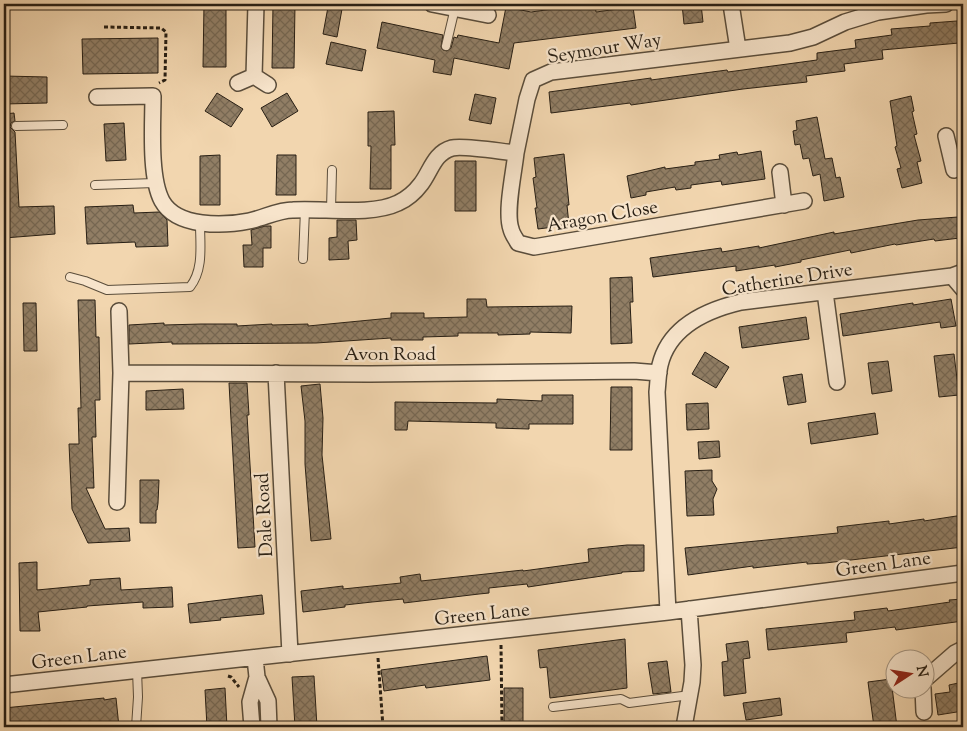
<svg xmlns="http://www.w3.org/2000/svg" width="967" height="731" font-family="'Sorts Mill Goudy',serif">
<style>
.building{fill:url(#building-cross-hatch);stroke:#281f14}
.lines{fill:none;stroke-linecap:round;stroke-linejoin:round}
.service-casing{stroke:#5a4d3b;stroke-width:10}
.minor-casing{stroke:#5a4d3b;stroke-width:18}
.path{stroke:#281f14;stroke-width:3;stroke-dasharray:4 2.5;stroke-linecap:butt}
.service{stroke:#f7e4cb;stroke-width:8}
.minor{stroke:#f7e4cb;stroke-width:15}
.labels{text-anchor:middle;stroke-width:4.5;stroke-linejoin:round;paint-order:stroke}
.street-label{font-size:19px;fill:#281f14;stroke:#f7e4cb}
</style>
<defs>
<pattern id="building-cross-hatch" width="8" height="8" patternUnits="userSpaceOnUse" patternTransform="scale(1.25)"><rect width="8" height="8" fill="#917e65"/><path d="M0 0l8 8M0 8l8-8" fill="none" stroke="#766752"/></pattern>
</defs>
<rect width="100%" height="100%" fill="#f2d6af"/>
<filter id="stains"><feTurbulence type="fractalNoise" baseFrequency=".004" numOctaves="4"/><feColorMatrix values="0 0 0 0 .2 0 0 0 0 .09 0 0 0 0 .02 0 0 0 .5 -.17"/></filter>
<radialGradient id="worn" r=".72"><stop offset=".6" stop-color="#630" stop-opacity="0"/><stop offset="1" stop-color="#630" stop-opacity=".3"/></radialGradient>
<path class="building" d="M204,4H226V67H203Z
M273,4H295L294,68H272Z
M589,4H595L596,12L633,7L636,28L514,43L509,69L454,58L451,75L433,72L435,60L377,48L382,22L443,35L441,47L443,50L447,51L451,48L454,37L457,38L458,35L499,43L506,7L531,12Z
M682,4H701L703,22L684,24Z
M328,7L342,9L337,37L323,34Z
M957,21L959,43L882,50L883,59L844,64L845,71L806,76L807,82L743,89L631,105L630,103L551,113L549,92L651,78V80L727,70L728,72L817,60V53L856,48L855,40L892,35L891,29L930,26V23Z
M158,38V73L83,74L82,39Z
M331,42L366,50L362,71L326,64Z
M4,76L47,77V103L4,104Z
M217,93L243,109L231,127L205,111Z
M287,93L298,111L272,127L261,108Z
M475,94L496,98L491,124L469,120Z
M911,96L914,111L912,112L917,134L914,135L921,161L917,162L922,183L902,188L897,169L901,168L895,147L897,146L890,101Z
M394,111L395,145H391V189H370L371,146H368V112Z
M14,113L15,121L11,123L10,127L15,132L19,207L54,206L55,234L4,238V114Z
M817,117L825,159L832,158L836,178L840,177L844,197L824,201L820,174L813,176L809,158L803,159L800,144L795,145L793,131L797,130L796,121Z
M124,123L126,160L106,161L104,124Z
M761,151L765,179L722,185L721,181L691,185V188L676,190L675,187L646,192V195L631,198L627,176L665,167V169L695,165V162L720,159L719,155L737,152L738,155Z
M564,154L569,205H567L569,225L538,229L535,208H537L533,178L536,177L534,158Z
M220,155V205H200V156Z
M277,155H296V195H276Z
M455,161H476V211H455Z
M133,205L134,213L159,212L167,220L168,246L136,247L135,242L87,244L85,207Z
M958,217L960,238L935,241L934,239L896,245L895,244L851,253L850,250L801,260V262L775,267V265L736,271V266L653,277L650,258L721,248L722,252L759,246V248L834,232V234L918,220Z
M337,220H356L357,240L348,241L349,259L329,260V238L337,237Z
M265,226H271V248H263V267H244L243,245H252L251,230Z
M632,277L633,302H630L632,343L611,344L610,278Z
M467,299H486L487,307L572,306L571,333L530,332V334L498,335V333H458V336L423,337V340H391V338L316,343L172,344V342L129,344V325L164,323V325L201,324H237V326L272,324V325L308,324V326L391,318V313H424V318L467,317Z
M951,299L956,326L941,328L940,322L843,336L840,314L913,303V305Z
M78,300H95L96,337H99L100,400H95L96,437H92L94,488H86L105,529L129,528L130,541L88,543L72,509L69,444H79L78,408H81Z
M23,303H36L37,351H24Z
M806,317L809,339L742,348L739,327Z
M705,352L729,367L716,388L692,374Z
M954,354L959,395L939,397L934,356Z
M888,361L892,391L872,394L868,363Z
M802,374L806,402L788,405L783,377Z
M229,383H247L249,415H247L255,547L238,548Z
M320,384L323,418L322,455L331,539L311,541L305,464V421L301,386Z
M611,387H632V450H610Z
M183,389L184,409L146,410V391Z
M542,395H573V424H529V429L496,428V423L408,421L407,430H395V402L497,403V399L542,401Z
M708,403L709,429L687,430L686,404Z
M875,413L878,434L811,444L808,423Z
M719,441L720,457L699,459L698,442Z
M712,470V481L717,489L713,499L714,515L687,516L685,471Z
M140,480H159L158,503L157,510H156V523H140Z
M963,515V547L825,563L807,564V562L753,568V566L688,575L685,548L838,533L837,527L889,521V524L924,519V521Z
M627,545H644V571L622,572V573L528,587L527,584L489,588V593L479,594L404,603L403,599L372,602L345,605V607L303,612L301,591L343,586V589L401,583L400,577L420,574L421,581L523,570V571L589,562L588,549Z
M37,562V590L90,585V580L120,578L121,590L172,587L173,607L143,608V602L87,606V607L38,612L40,631H20L19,563Z
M262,595L264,614L220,618L221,620L190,623L188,604Z
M963,599V621L896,630L895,627L846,633L847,642L768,650L766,629L855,620L854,612L887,608L888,611L950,602L949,600Z
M625,639L627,688L550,698L547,667L540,668L538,650Z
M748,641L750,658L743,659L746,693L724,696L722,662L728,661L726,644Z
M487,656L490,680L426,688L425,685L384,691L381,670Z
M667,661L671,692L653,694L648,663Z
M314,676L317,727H295L292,677Z
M891,679L897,727H874L868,682Z
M963,682V711L938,715L935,694L950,692L949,685Z
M225,688L227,727H207L205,690Z
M504,688H523V727H504Z
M104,698V700L116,698L119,727H4V708Z
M780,698L782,715L746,720L743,703Z"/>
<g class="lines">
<defs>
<path id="service" d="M446,46L455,8
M16,126L63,125
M95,185L155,183
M331,210L332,170
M303,259L305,210
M70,277L85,281L107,290L190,287C204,269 200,245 200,223
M553,707L621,699L629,703L690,695
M136,727L138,697L137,670"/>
<path id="minor" d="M432,4L488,15
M731,4L738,49
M254,76L256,4
M238,83L254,76L268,85
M97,97L153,96C153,123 149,177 162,201C177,228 224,226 249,221C264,218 278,210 293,210C324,208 371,216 398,203C407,199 415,192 421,184C431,171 434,153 452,148C463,145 503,152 516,153L527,99L533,80L551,72L790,43L813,37L845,22L878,12L926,5L946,4
M946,136L954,170
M516,153C514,172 505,212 511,229C512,234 516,239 518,243L534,247L804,201
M780,172L784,205
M952,276L963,289
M825,292L837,382
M121,373L370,374L634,371L659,373
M276,373L290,654
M117,502L121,373L119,311
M668,612L657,392C658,383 658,374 660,365C669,327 707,310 741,302L952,276L963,272
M255,658L257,677L268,701L269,727
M924,680L955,653L963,649
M4,685L668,612L963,573
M923,688L924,712
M252,727L250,702L257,677
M684,727L692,682L693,665L689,609"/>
</defs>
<use href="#service" class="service-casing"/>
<use href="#minor" class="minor-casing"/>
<path class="path" d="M104,27L161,28L166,32L165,80L159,83
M501,645L502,727
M378,658L383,727H388
M228,676L231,677L239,687"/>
<use href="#service" class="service"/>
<use href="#minor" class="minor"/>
</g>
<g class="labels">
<g class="street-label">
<text transform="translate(604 47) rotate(-9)" y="7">Seymour Way</text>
<text transform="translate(602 215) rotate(-10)" y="7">Aragon Close</text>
<text transform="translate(787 278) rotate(-9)" y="7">Catherine Drive</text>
<text x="390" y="360">Avon Road</text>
<text transform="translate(263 515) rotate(-93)" y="7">Dale Road</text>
<text transform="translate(883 563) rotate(-8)" y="7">Green Lane</text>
<text transform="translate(482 613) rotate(-6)" y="7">Green Lane</text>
<text transform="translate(79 656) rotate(-7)" y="7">Green Lane</text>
</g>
</g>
<rect width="967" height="731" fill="none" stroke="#f2d6af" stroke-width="20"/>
<rect x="5" y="5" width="957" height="721" fill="none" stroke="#281f14" stroke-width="2.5"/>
<rect x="10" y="10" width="947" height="711" fill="none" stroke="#281f14"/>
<g transform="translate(910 674) rotate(78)"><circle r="24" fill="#f7e4cb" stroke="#a49582"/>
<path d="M0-4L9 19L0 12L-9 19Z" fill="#8f2418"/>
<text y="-8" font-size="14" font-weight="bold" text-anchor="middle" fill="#281f14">N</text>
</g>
<rect width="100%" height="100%" filter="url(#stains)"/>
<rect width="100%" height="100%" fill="url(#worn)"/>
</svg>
